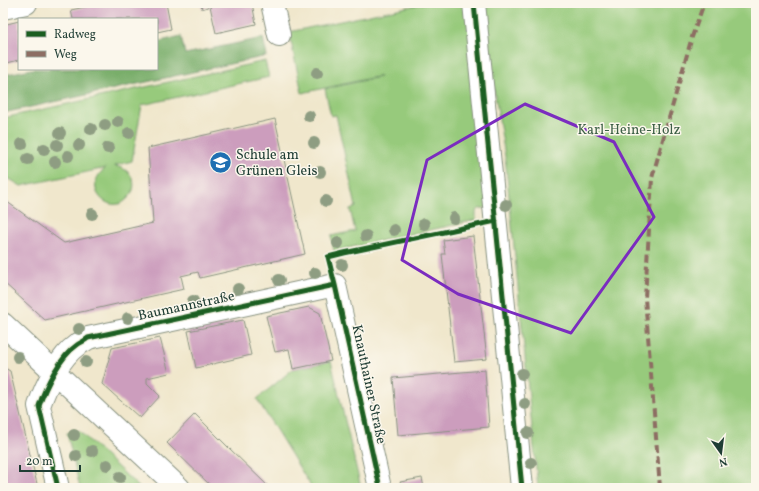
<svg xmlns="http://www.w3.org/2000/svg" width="759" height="491" font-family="Vollkorn,serif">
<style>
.green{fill:#97ca7b;stroke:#5b8458}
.forest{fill:#79ae6b;stroke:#4c7650}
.building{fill:#cc9dbd}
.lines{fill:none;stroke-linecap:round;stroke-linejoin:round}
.minor-casing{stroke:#889280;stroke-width:24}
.minor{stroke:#fff;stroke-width:22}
.quiet{stroke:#8d6e63;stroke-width:4;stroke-dasharray:8 4;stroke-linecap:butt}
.cycleway-casing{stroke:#fbf7ec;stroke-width:8}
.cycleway{stroke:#1b5e20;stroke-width:5}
.tree{fill:#8e9d82}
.marked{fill:none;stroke:#7b2cbf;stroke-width:3;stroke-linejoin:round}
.labels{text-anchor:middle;stroke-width:3;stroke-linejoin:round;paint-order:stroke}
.park-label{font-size:14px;fill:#3d6046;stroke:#fbf7ec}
.poi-label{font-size:14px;fill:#1f3d34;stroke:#fbf7ec;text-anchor:start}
.street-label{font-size:14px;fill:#1f3d34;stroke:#fbf7ec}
</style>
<rect width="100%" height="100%" fill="#fbf7ec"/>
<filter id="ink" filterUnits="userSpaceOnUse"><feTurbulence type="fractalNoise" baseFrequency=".025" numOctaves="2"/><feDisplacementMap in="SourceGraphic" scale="8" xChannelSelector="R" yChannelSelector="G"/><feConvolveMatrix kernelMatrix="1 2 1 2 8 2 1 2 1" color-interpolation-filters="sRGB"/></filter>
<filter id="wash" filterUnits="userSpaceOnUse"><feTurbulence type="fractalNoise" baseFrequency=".012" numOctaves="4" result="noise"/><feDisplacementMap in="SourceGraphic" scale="16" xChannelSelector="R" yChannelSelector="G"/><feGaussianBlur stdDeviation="0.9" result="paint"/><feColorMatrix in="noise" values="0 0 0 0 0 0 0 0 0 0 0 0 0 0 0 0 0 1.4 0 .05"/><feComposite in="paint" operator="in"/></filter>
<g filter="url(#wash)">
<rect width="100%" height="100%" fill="#f0e7cc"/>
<path class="green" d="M426,3H469L488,207L479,209L476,212V220L334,251L331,236L355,231L350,209L356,207L336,115L331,116L325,89L380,77V76L302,93L289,32Z
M480,3H756V488H538L505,156Z
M265,61L269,77L142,105L132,161L114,166C122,167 130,171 133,180C135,186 133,193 129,197C111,219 79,187 106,168L21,186L3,175V118Z
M331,361L361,488H312L257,399L293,369Z
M79,431L140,488H80L67,433Z"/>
<path class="forest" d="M181,36L185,54L263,38L267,56L3,113V75L31,69H157V42Z"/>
<g id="blocks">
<path class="building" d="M104,3H166L171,29L157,32V19H73L71,10Z
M201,3H252L256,24L216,33L210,6L202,9Z
M19,21V60L3,64V25Z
M275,119L305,254L200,278L198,272L181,276L184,289L45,320L3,282V199L64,243L153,223L148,148Z
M473,236L487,359L454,362L442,254H445L443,240Z
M309,307L320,313L331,361L293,369L289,349L275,352L266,316Z
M243,320L251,355L196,368L188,331Z
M160,338L169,373L147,378V383L160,396L140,418L102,384L112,348Z
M3,367L10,371L38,488H3Z
M485,370L489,427L398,435L393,378Z
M195,414L228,447L270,488H213L167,443Z
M422,478L424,488H402L400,482Z"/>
</g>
</g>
<g filter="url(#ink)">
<use href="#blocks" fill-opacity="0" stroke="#889280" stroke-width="1"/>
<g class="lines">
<defs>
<path id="minor" d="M272,3L279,35
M474,3L522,488
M3,8L26,3
M3,324L179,488
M58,488L39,406C46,385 60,357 77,345C81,342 85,341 88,338L335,285L380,488"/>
</defs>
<use href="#minor" class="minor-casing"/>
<use href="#minor" class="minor"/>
<path class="quiet" d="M660,488L645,298L652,178L692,37L704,3"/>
<defs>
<path id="cycleway" d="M474,3L522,488
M58,488L39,406C46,385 60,357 77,345C81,342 85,341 88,338L335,285
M380,488L335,285L328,257L344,253L496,221"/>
</defs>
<use href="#cycleway" class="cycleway-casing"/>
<use href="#cycleway" class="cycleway"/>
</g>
<g class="tree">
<circle cx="317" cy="73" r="6"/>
<circle cx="309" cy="116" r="6"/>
<circle cx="118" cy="122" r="6"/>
<circle cx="105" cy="125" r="6"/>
<circle cx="91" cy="129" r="6"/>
<circle cx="60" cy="133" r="6"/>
<circle cx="129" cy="133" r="6"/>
<circle cx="314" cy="143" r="6"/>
<circle cx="22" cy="144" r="6"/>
<circle cx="57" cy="145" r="6"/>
<circle cx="79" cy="145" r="6"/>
<circle cx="108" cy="148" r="6"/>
<circle cx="44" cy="149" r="6"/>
<circle cx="68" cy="156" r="6"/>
<circle cx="28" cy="159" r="6"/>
<circle cx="55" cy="162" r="6"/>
<circle cx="320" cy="172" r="6"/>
<circle cx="326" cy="201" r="6"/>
<circle cx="506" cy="205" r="6"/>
<circle cx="92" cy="214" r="6"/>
<circle cx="454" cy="218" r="6"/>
<circle cx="424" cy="224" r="6"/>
<circle cx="394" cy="230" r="6"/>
<circle cx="366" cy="236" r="6"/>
<circle cx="338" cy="243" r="6"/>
<circle cx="342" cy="265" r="6"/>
<circle cx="315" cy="273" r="6"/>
<circle cx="279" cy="280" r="6"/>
<circle cx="238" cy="289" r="6"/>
<circle cx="193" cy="301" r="6"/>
<circle cx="128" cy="318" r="6"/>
<circle cx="79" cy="329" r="6"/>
<circle cx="18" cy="357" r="6"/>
<circle cx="86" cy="362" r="6"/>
<circle cx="522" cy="374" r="6"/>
<circle cx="525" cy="404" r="6"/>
<circle cx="528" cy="433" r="6"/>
<circle cx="74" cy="435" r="6"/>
<circle cx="92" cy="451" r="6"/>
<circle cx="76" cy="456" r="6"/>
<circle cx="531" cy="463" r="6"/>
<circle cx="107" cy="465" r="6"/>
<circle cx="120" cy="477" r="6"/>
</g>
</g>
<path class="marked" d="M525,104L614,142L654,217L571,333L458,294L402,260L427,160Z"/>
<defs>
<symbol id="school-disc" viewBox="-11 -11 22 22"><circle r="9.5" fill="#1f6fb2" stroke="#fbf7ec"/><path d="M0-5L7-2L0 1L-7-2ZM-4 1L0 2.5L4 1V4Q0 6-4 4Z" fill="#fff"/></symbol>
</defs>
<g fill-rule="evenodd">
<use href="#school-disc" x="208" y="150" width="25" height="25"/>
</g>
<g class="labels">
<g class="park-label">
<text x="629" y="134">Karl-Heine-Holz</text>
</g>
<g class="poi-label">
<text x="236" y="159">Schule am<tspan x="236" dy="16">Grünen Gleis</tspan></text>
</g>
<g class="street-label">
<text transform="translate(186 305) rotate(-12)" y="5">Baumannstraße</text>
<text transform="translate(370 384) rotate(78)" y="5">Knauthainer Straße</text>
</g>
</g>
<rect width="759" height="491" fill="none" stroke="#fbf7ec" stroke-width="16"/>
<rect x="18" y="18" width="140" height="52" fill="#fbf7ec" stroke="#a3ada2"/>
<rect x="26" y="31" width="20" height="6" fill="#1b5e20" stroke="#a3ada2"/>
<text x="54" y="38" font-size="12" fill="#1f3d34">Radweg</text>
<rect x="26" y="51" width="20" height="6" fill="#8d6e63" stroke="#a3ada2"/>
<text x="54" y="58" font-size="12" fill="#1f3d34">Weg</text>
<g transform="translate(721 453) rotate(166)" stroke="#fbf7ec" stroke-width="3" paint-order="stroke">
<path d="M0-3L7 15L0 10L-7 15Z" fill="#1f3d34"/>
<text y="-6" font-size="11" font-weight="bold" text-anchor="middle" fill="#1f3d34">N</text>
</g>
<path d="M20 465v6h60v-6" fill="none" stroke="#1f3d34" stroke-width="2"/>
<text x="26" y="465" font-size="12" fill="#1f3d34" stroke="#fbf7ec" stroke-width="3" paint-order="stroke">20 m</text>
</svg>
